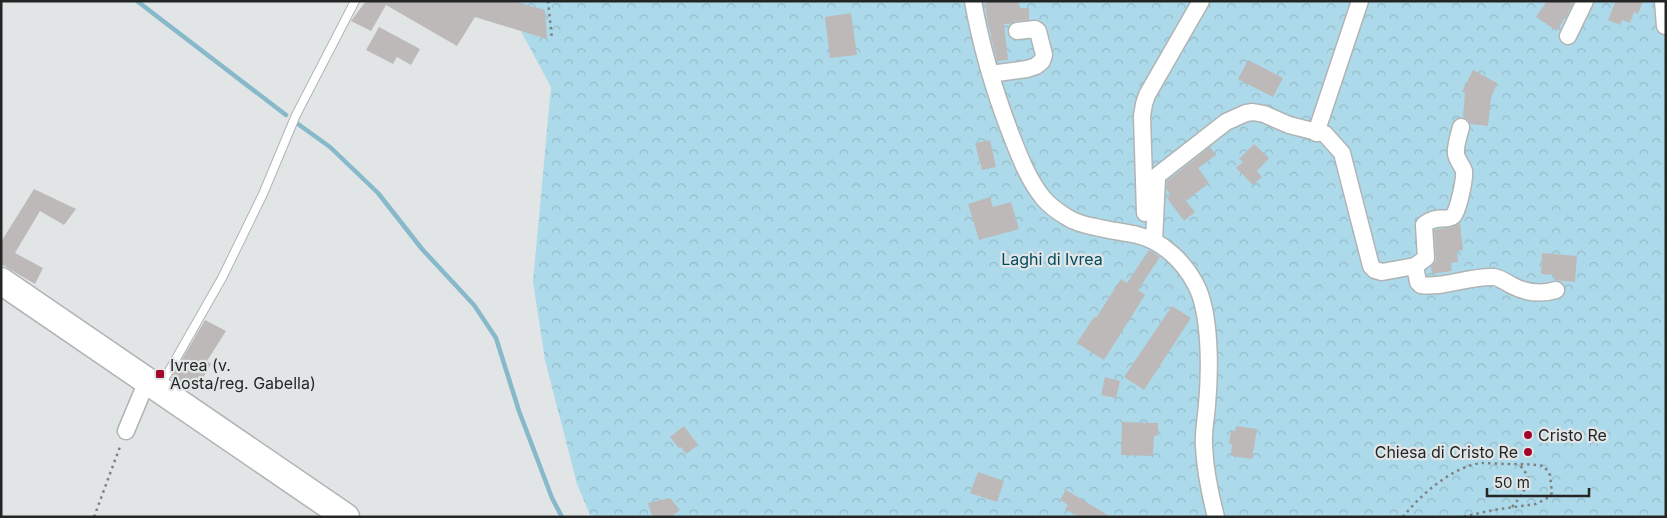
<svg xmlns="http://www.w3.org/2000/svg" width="1667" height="518" font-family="Inter,sans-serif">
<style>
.park{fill:url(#park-crowns)}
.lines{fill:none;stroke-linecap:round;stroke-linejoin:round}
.stream{stroke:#87b9cb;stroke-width:4.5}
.building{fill:#bdb9b9}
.service-casing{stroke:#b0b4b5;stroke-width:10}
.minor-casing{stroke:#b0b4b5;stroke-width:19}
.primary-casing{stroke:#b0b4b5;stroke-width:29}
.path{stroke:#7e8182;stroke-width:2.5;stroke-dasharray:2.5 4;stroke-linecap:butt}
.service{stroke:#fff;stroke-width:8}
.minor{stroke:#fff;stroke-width:16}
.primary{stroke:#fff;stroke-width:26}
.poi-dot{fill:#a30429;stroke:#e1e5e6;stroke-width:2}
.labels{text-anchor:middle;stroke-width:4.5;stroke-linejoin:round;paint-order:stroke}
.park-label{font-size:16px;fill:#014c5f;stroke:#e1e5e6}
.poi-label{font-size:16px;fill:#242626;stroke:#e1e5e6;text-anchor:start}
</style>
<defs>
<pattern id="park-crowns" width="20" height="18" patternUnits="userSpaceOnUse" patternTransform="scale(1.25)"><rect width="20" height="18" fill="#addaea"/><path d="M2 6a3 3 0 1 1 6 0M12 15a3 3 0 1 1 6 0" fill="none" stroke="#95bbc9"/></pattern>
</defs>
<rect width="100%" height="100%" fill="#e1e5e6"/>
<path class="park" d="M439,1H1666V517H591L577,484L545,360L533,282L551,87L516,22Z"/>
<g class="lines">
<path class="stream" d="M137,1L286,115
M298,124L330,147L378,193L422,249L474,305L496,338L519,411L552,498L562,517"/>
</g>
<path class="building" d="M366,1H514L545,10L547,39L475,17L457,46L386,5L371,31L351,21Z
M985,1H1019L1020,8H1029V20L1015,21L1010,24H1004L1008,60L997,61L987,19Z
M1547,1H1569L1573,4L1557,31L1536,17Z
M1611,1H1643L1638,14L1634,12L1630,23L1622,20L1620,25L1608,20L1615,3Z
M851,13L857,55L830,58L825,17Z
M379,27L420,49L411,65L397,57L393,64L366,50Z
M1248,60L1283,78L1273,97L1238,79Z
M1473,70L1497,83L1491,98L1488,126L1471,124L1468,120L1463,117L1465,93L1462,92Z
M990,140L996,167L982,170L975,143Z
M1254,144L1269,158L1257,171L1262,177L1253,185L1236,168L1243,162L1239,159Z
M1210,147L1216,155L1198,168L1209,183L1186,201L1195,212L1184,221L1167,198L1171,195L1166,189L1167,181Z
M34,189L76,209L64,225L40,211L15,253L43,268L35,284L1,264V242Z
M990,197L993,207L1011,202L1019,229L979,240L968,204Z
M1460,223L1463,250L1457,251L1458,262L1451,263L1452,271L1432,274L1431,266L1436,261L1434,230L1453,227Z
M1149,250L1160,257L1138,290L1145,295L1104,360L1077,343L1094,317L1096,318L1121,279L1127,283Z
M1542,253L1577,256L1575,282L1554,280V275L1541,274Z
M1172,306L1191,318L1144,390L1124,377Z
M205,320L226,331L207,361L211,364L196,390L171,378Z
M1105,377L1120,381L1116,398L1101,395Z
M1122,422L1158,423V436H1154L1153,456L1121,455Z
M684,426L698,445L686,454L681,447L679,448L670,437Z
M1236,426L1257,429L1252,459L1231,456L1232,444H1229L1231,430L1235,431Z
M978,472L1004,481L997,502L970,493Z
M1066,490L1111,517H1079L1065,509L1068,505L1060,500Z
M670,498L680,510L671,517H653L651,513L648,503Z"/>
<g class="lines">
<defs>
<path id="service" d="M161,385L222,278L263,194L296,115L355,1"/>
<path id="minor" d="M973,1C981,46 994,90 1010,132C1019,155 1028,180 1044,199C1050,206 1057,211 1065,216C1075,223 1088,226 1100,228C1112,231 1125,232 1137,235C1163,241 1184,262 1196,285C1211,314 1210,372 1207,405C1206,419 1203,432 1204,446C1205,470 1210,494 1216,517
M1663,1L1665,26
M1568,36L1585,1
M990,74L1027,69L1036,66L1042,61L1044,55L1038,31L1035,29L1017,31
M1316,133L1360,1
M1145,213L1142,116L1144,104L1147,95L1201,1
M1154,241L1157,178L1158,175L1226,122L1246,113L1253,112L1264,114L1289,125L1325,134L1342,153L1371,266L1375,270L1382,272L1415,266L1426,258L1424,225C1436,214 1446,222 1453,216C1458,212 1465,179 1464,171C1462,165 1457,160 1456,154C1455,146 1459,135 1461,127
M1415,266L1418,282L1421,285C1445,288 1469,276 1494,277C1500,278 1506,282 1511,285C1526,293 1540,295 1556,290
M126,431L147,381"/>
<path id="primary" d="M1,281L346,517"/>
</defs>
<use href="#service" class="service-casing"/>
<use href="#minor" class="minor-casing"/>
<use href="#primary" class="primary-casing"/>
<path class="path" d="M548,1L552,39
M1512,507C1521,496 1526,491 1528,476L1519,464
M94,517L121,444
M1403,517C1420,495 1453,466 1482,463C1490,463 1500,464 1509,464C1521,464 1532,464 1544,466L1550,475L1552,493L1546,499L1536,504L1493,510L1462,517"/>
<use href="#service" class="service"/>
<use href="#minor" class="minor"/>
<use href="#primary" class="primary"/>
</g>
<g class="poi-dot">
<rect x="155" y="369" width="10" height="10" rx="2.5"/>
<circle cx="1528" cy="435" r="5"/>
<circle cx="1528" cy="452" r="5"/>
</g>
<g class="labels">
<g class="park-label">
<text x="1052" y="265">Laghi di Ivrea</text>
</g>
<g class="poi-label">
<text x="170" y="371">Ivrea (v.<tspan x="170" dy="18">Aosta/reg. Gabella)</tspan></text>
<text x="1538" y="441">Cristo Re</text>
<text x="1518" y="458" text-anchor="end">Chiesa di Cristo Re</text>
</g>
</g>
<rect width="1667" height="518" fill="none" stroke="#242626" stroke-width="5"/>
<path d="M1487 488v8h102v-8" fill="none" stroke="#242626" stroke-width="2.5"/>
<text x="1494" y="488" font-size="15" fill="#242626" stroke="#e1e5e6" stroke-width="4" paint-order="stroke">50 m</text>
</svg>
